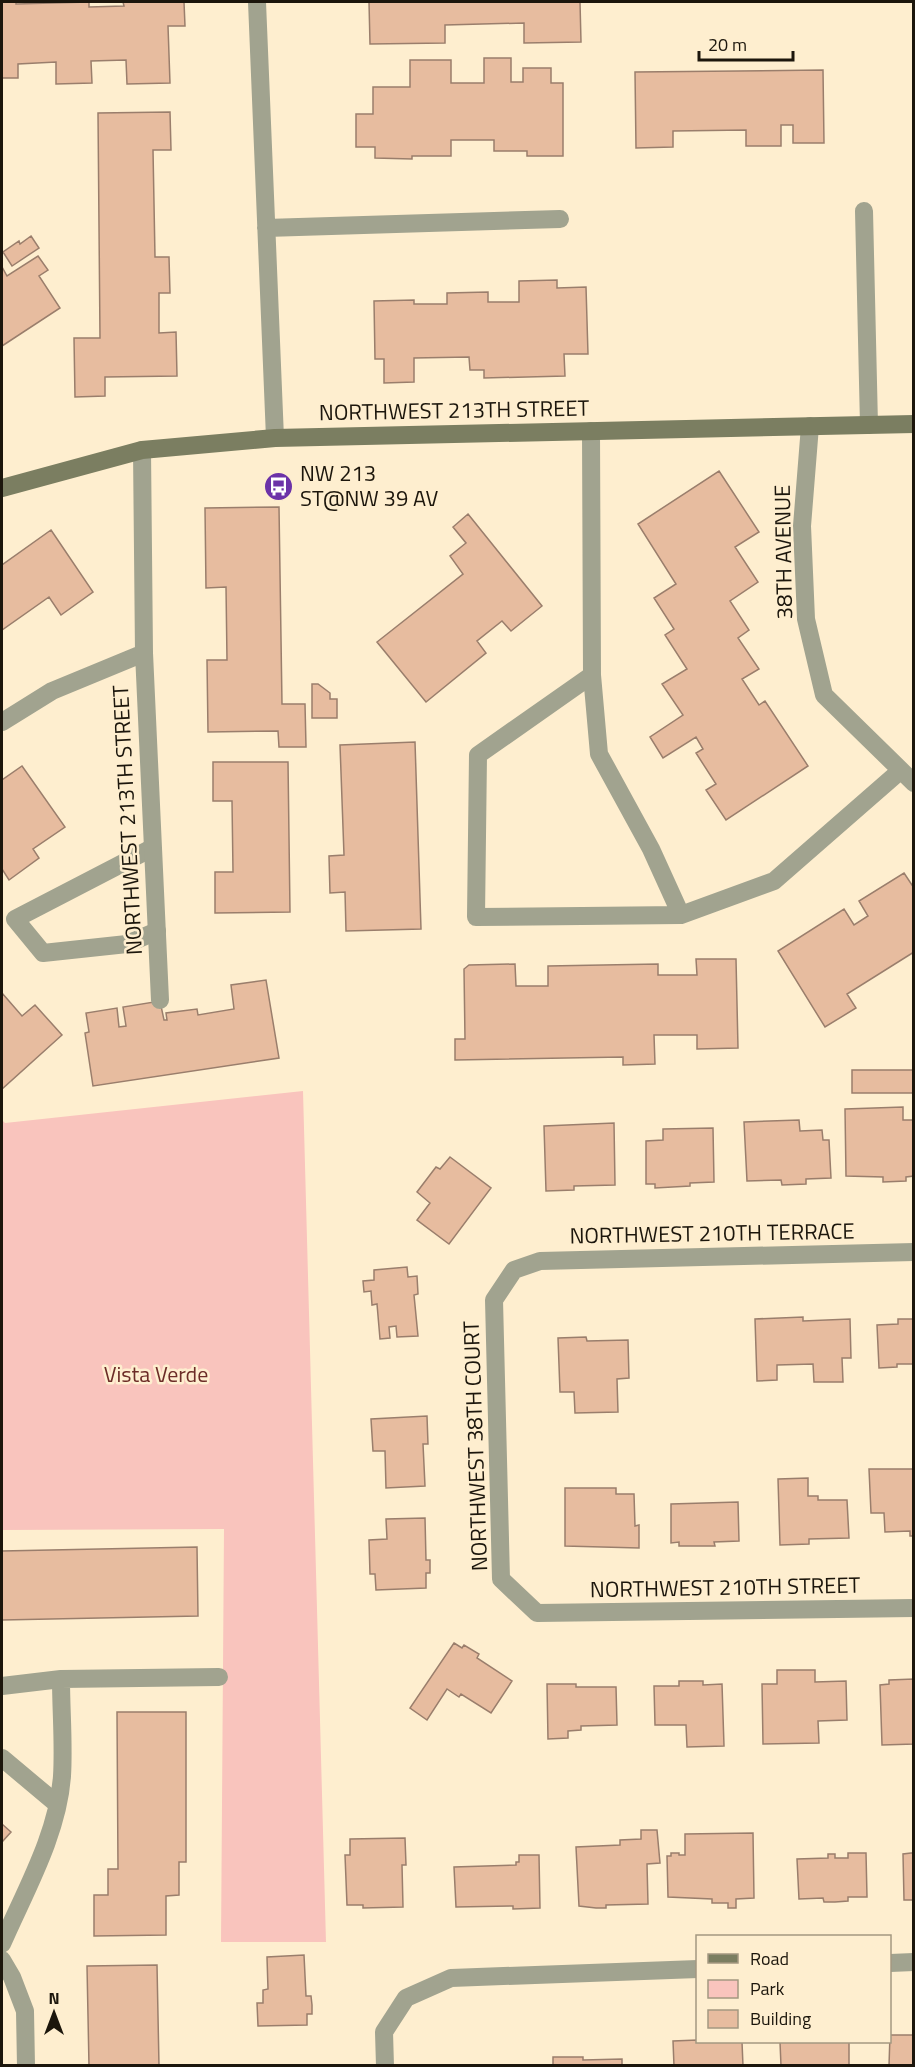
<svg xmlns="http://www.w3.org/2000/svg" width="915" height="2067" font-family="'Titillium Web',sans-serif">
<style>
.green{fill:#f9c4bd}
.building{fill:#e7bc9f;stroke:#9a7e6c;stroke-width:1.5}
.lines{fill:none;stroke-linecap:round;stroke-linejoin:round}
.lane{stroke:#a1a38f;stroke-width:18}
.street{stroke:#a1a38f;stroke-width:18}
.secondary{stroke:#7b7e61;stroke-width:18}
.labels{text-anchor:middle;stroke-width:5;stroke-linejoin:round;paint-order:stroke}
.street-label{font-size:22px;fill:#1c160c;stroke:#feeecf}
.poi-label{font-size:22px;fill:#1c160c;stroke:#feeecf;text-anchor:start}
.park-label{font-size:22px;fill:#6c2c27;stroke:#feeecf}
</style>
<rect width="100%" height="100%" fill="#feeecf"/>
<path class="green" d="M303,1091L326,1942H221L224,1529L2,1530V1120L5,1123Z"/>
<path class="building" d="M2,2H16V4L89,2V7L124,6L123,2H184L185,26H168L170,83L127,84L126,60L91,61L92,83L56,84V62L18,64V78H2Z
M369,2H580L581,42L524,43V23L445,25V43L370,44Z
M484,58H511V82H523V68H551V83H563V156H527V151H494V140H451V156H412V159L375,158V147H356V114H373V87H410V60H451V83H484Z
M823,70L824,143H793V125H781V146H746V130L673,131V147L636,148L635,72Z
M170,112L171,150H153L155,257H169L170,293H159V333L176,332L177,376L105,377V396L75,397L74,338H100L98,113Z
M31,236L39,248L12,266L3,252L19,241L20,244Z
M38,256L48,270L39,276L60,308L2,346V267L7,276Z
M557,280V288L586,287L588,354H564L565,376L484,378V370H470L469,357L414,358V382L384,383V359H375L374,301L414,300V304H447V293L488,292V302H519V281Z
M719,471L759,532L735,547L758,582L730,601L749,630L738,638L759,669L742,679L759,705L765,701L808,766L726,820L706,790L716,784L696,753L703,749L696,737L663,758L650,737L683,715L662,684L687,669L665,635L674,629L654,598L676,584L638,524Z
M279,507L282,704H305L306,747H279L278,731L208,732L207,660H227L226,587L206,588L205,508Z
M468,514L542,606L511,631L502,621L477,641L486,653L426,702L377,642L463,574L450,556L466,543L453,527Z
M51,530L93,592L61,615L49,597L2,630V565Z
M312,684H318L330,693V699H337V718H312Z
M415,742L421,929L346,931L345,892L330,893L329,856L344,855L340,745Z
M213,762H288L290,912L215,913V872H233L232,801H213Z
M22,766L65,827L33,849L39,858L9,880L2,869V780Z
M904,873L914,888V952L847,994L856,1008L825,1027L778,951L844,909L854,925L868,916L859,901Z
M696,959H736L738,1048L697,1049V1035H654L655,1064L623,1065V1057L455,1060V1039H465L464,969L469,965L515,964L516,986H548V966L658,964V975H697Z
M266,980L279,1058L93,1086L85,1033L89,1032L86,1013L117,1008L119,1027L126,1026L123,1007L160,1001L164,1020H167L166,1013L197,1009L198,1015L234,1009L231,985Z
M2,993L22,1016L35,1005L62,1035L2,1089Z
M852,1070H914V1093H852Z
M903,1107V1120H914V1176L906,1177V1181L883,1182V1177L846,1176L845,1109Z
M799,1120L800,1131L822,1130L823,1140H829L831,1178L806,1179V1184L782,1185L781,1180L747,1181L744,1122Z
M614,1123L615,1185L574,1186V1190L546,1191L544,1126Z
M713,1128L714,1182L690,1183V1186L655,1188V1184H646V1141L663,1140V1129Z
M450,1157L491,1188L449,1244L417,1220L430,1203L417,1192L436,1167L440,1169Z
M407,1267L408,1277L417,1276L418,1294L414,1295L418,1336L397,1337L396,1326L389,1327L390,1338L380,1339L377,1304L372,1305L371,1291L364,1292L363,1281L374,1280V1270Z
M803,1317V1321L850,1319L851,1358H842L843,1382H814L813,1364L777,1365V1380L757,1381L755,1319Z
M898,1319H914V1364H897V1367L879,1368L877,1325L898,1324Z
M586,1337L587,1341L628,1340L629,1378L617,1379L618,1412L575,1413L574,1392H560L558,1338Z
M427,1416L428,1444H423L425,1486L386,1488L385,1451H373L371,1419Z
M869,1469H914V1536H910V1531L885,1532L884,1513H871Z
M808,1478V1496H818V1500H847L849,1538L809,1539V1544L780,1545L778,1479Z
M565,1488H616V1494H634L635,1526L639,1525V1548L565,1546Z
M738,1502L739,1541L714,1542L715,1546H679V1542L671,1543V1504Z
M425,1518L426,1560H430V1573H426V1588L376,1590L375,1574H370L369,1540L387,1539L386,1519Z
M197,1547L198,1616L2,1620V1551Z
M454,1643L462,1648L464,1645L479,1654L477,1658L512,1681L491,1713L461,1694L459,1697L447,1689L427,1720L410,1708Z
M777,1670H815V1682L846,1681L847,1720L818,1721L819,1743L763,1744L762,1684H777Z
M914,1679V1744L882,1745L880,1685L889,1684V1680Z
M679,1681H703V1685L722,1684L724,1746L687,1747L686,1725H655L654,1686H679Z
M547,1684H576V1687H616L617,1725L581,1726V1730L568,1731V1738L548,1739Z
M117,1712H186V1862H179V1895L166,1896V1935L94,1936V1895H108V1869H118Z
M2,1824L11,1832L2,1842Z
M641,1830H657L660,1863L647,1864L648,1904L606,1905V1908H596L579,1906L576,1847L620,1845V1840L641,1839Z
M753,1833L754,1898L736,1899V1908H728V1903H712V1899L668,1897L667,1856H671V1853H679V1855H685V1834Z
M405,1838L406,1865H402L403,1907L363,1908V1905H347L345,1855H350V1839Z
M848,1853H866L867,1897H848V1901L835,1902H824L823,1898L799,1899L797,1859L828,1858V1854H835V1858H848Z
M911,1853H914V1900H904L903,1854Z
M519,1855H539L540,1908L513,1909V1906L456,1907L454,1867L516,1865V1862H519Z
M304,1955L306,1996H311L312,2005V2014H307V2025L258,2026L257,2003H263V1990L268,1989L267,1957Z
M157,1965L159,2066H89L87,1966Z
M890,2035H914V2066H889Z
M698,2040L742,2042L743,2066H674L673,2041Z
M780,2042H849V2066H781Z
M553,2057H583V2060L622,2059V2066H553Z"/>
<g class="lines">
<path class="lane" d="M864,211L869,425
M152,848L15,919L43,953L127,944L157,931
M2,1686L61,1679
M2,1758L57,1804
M2,1944C25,1891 58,1834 62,1776C64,1744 61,1711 61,1679L219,1677
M2,1960L12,1977L25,2011L26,2066"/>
<path class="street" d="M257,2L275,438
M266,228L560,219
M810,426L802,526L806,619L824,695L914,783
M591,431L592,675
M142,450L144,653L160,1000
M592,675L599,754L651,849L681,915L476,917L478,755Z
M2,722L52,691L144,653
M681,915L774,881L900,771
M914,1252L540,1261L514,1270L494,1300L501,1579L537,1613L914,1608
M890,1963L914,1962
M385,2066L384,2032L406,1998L451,1978L698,1969"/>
<path class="secondary" d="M2,488L142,450L275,438L914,424"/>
</g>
<defs>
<symbol id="bus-disc" viewBox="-11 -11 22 22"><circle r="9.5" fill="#6c32a8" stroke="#feeecf"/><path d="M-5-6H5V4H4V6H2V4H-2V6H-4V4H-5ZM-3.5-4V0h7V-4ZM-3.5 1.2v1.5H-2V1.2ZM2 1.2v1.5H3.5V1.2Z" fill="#fff"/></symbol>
</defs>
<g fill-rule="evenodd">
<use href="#bus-disc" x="262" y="470" width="33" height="33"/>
</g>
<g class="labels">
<g class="street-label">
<text transform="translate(454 410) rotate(-1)" y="8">NORTHWEST 213TH STREET</text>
<text transform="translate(783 552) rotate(-91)" y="8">38TH AVENUE</text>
<text transform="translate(127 820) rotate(-93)" y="8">NORTHWEST 213TH STREET</text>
<text transform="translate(712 1233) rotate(-1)" y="8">NORTHWEST 210TH TERRACE</text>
<text transform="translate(475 1446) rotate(-92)" y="8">NORTHWEST 38TH COURT</text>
<text transform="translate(725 1587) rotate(-1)" y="8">NORTHWEST 210TH STREET</text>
</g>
<g class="poi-label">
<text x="300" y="481">NW 213<tspan x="300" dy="25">ST@NW 39 AV</tspan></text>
</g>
<g class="park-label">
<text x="156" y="1382">Vista Verde</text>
</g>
</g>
<rect width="915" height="2067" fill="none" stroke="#1c160c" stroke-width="6"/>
<rect x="696" y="1935" width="195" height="108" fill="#feeecf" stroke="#a49881" stroke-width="1.5"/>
<rect x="708" y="1954" width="30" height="9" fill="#7b7e61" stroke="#a49881" stroke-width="1.5"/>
<text x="750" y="1965" font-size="18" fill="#1c160c">Road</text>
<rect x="708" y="1980" width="30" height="18" fill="#f9c4bd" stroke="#a49881" stroke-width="1.5"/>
<text x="750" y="1995" font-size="18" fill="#1c160c">Park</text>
<rect x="708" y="2010" width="30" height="18" fill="#e7bc9f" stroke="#a49881" stroke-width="1.5"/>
<text x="750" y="2025" font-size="18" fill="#1c160c">Building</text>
<g transform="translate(54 2013)" stroke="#feeecf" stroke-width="4.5" paint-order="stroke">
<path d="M0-4.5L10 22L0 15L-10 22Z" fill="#1c160c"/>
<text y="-9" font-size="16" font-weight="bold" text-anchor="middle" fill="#1c160c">N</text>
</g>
<path d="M699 51v9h94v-9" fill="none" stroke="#1c160c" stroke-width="3"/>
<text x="708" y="51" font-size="18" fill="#1c160c" stroke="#feeecf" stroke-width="4.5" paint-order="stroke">20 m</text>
</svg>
